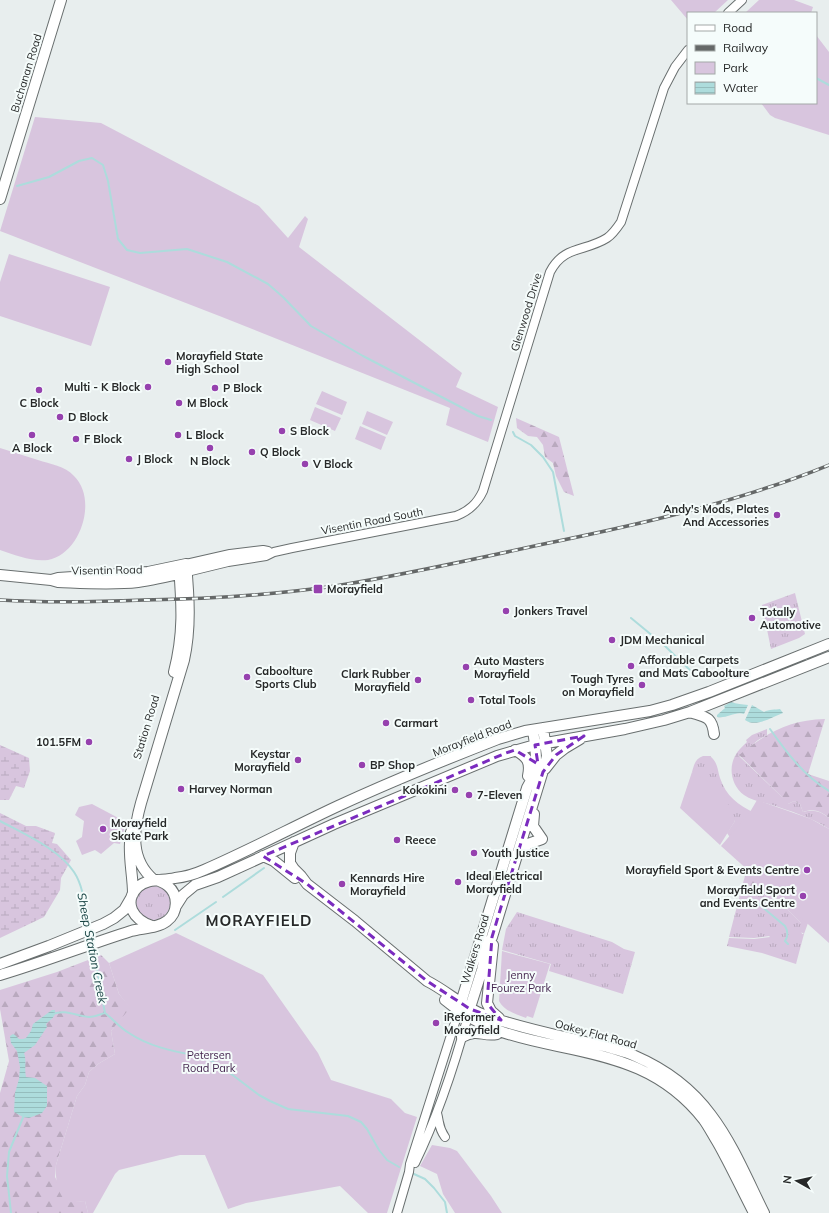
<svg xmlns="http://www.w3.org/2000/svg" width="829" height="1213" font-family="Mulish,sans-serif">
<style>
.grass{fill:url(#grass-tufts)}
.forest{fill:url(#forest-firs)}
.wetland{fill:url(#wetland-marsh)}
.green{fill:#d8c5de}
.water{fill:url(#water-rules)}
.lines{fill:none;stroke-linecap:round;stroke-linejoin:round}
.stream{stroke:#addcdc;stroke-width:2}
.minor-casing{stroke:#696f6f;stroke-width:10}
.major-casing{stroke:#696f6f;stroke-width:12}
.minor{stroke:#fff;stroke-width:8}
.major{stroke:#fff;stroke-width:10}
.rail-casing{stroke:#656868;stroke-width:3.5}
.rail{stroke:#f5fcfb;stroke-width:2;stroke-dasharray:6;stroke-linecap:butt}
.marked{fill:none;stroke:#7b2cbf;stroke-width:3;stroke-dasharray:8 5;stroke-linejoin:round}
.poi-dot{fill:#9641ae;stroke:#f5fcfb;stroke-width:1.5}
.labels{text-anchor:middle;stroke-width:4;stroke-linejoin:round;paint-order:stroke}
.street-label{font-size:11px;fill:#272929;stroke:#f5fcfb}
.poi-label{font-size:11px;font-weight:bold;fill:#272929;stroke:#f5fcfb;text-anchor:start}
.park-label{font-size:11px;fill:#45264f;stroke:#f5fcfb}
.water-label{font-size:12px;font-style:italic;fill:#154141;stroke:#f5fcfb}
.district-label{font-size:15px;font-weight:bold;letter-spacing:1px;fill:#272929;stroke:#f5fcfb}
</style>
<defs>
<pattern id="grass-tufts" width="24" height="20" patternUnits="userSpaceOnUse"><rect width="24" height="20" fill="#d8c5de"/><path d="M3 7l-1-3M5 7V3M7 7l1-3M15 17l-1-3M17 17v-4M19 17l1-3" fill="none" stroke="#b9a9be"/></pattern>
<pattern id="forest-firs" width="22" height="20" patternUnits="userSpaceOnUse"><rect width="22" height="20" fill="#d8c5de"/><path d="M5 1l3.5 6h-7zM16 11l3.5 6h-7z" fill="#b9a9be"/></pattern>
<pattern id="wetland-marsh" width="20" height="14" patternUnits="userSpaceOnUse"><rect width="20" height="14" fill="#d8c5de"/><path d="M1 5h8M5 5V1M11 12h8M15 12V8" fill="none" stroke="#b9a9be"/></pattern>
<pattern id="water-rules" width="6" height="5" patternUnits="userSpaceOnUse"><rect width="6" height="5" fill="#addcdc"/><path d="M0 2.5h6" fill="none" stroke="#95bdbd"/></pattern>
</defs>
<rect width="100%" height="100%" fill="#e8eeee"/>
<path class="grass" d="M795,593L805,634L799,638L771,649L762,605Z
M767,729V735L758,740L739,756L782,797L788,804L794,801L800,804L803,812C813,809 821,811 829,818V829C811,817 790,811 769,804C761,802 751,800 744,795C732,786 728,769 735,756C738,750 743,746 747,742L746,740L752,735Z
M703,756H710C718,763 717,768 720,778C726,796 738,805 755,813L731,839L727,833L735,821L692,772C694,765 695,759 703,756Z
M743,883L750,886L755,887L761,892H765L769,891L801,923V930L802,934H804L796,964L762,953L727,946L729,938L754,939L770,937L769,936L754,938L729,937Z
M136 903a17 17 0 1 1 34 0a17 17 0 1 1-34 0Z
M517,912L612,942L624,949L635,952L623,994L549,971L551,964L502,950L506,929Z"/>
<path class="forest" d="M516,418L559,437L574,496L564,492L556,476L553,463L545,457L543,445L537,437L528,436L517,428Z
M825,719L808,774L829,781V818C821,811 813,808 803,812L800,804L794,801L788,804L787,805L784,804L782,797L739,755C767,733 788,720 825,719Z
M748,864L808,923L804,934L801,932V923L769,891L765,892H761L755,887L750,886L743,883L747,869Z
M101,955L109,963L119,994L131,1008L111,1031L115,1054L98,1064L89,1072L85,1085L77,1096L56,1165L55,1177L69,1202L85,1201L88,1213H0V1093L9,1061L0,1009V990L57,972Z"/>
<path class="wetland" d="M0,745L29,758L30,771L24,788L16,786L9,800H0Z
M0,813L26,826H36L55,833L52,843L57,844L71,860L61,878L60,890L44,917L0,938Z"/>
<path class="green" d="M671,0H728L714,13H688V20Z
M759,0H794L813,7L811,13H745Z
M816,35L829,52V135L775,118L770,115L761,103H816Z
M35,117L101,123L259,206L288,238L305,216L308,219L299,247L462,373L456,387L498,407L488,442L446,425L450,408L222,317L0,231Z
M9,254L110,287L91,346L0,316V282Z
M322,391L347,402L342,415L316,404Z
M315,407L341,418L335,431L310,420Z
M367,411L393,422L387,435L362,424Z
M360,426L386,437L381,450L355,439Z
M0,448C13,452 25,456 38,460C50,464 65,466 74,476C98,499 81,554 48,560C32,562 15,555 0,550Z
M692,772L713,784L724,795L735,821L720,845L680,808Z
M757,800L811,819L829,829V943L721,846L750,812Z
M92,804L126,822L120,844L114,843L101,854L95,850L82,855L76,841L82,837L84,821L75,815L79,807Z
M176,933L263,975L318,1053L331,1080L391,1099L405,1113L417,1117L387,1213H368L340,1186L246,1203L228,1209L205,1155H180L119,1170L115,1174L93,1213H88L85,1201C81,1201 73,1203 69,1202C57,1198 55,1175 56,1165L77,1096L85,1085L89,1072L98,1064L115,1054L111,1031L130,1008L119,994L109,963Z
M502,951L550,964L533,1018L527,1016L526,1018C516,1014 504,1011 499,1001Z
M432,1145L450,1148L457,1151L491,1196L502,1213H455L443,1194L437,1174L420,1166Z"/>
<path class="water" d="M731,702C737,704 742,704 748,705L744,714C735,711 727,719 717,717V715L725,708L724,706Z
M752,705L764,712C769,709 775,710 780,709L783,713C772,717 756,728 745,720Z
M52,1010H55C56,1017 51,1019 46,1024L47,1027L35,1045L24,1053C27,1061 24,1069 26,1077L35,1078L47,1086V1106L42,1113L29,1118L23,1117L14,1112L15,1093L19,1079L20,1067L17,1051L11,1043L10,1036L13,1034L15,1035L19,1039H23L26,1038L31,1031L33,1024Z"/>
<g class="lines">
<path class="stream" d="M816,78L829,85
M17,186L49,177L79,161L92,158L103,165L108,181L118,239L127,250L140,253L187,249L227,262L268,284L283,297L311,326L363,356L478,416L491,420
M513,432L515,436L531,445L543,457L553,472L564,531
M631,618L665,646L695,675
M770,729C787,753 804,776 829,791
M0,821C24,834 59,849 74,872C84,887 85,908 88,926
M223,897L264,868
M754,900L785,926C788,931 788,937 785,941L788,944
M175,930L216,902
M90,932L91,941
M105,1013C113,1019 120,1028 129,1033C151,1048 178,1052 203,1057
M53,1014C65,1009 76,1016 89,1017C95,1017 100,1014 105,1013L93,948
M210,1060L226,1070L259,1095L270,1101L288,1109L348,1116L361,1122L367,1129L379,1150L387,1160L399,1167
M414,1174L425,1179L434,1188L445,1202L447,1213
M11,1213L7,1176L9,1152L24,1115"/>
<defs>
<path id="minor" d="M728,13L742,0
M186,564L230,554L263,550L268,551
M187,572L228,562L266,556L274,552L292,548L456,516C469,511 477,504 483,491L550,272C564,245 585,252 607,238C613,234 617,228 621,222L664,88L675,67L688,50
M437,1113C440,1124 438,1127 445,1137
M415,1163C438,1116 454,1067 468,1016
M397,1213L409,1172L410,1164L459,1010"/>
<path id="major" d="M0,199L61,0
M0,575L51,580L58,582C84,583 112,585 138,582C154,580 170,576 186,572
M51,580L58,578L148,572L186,564C189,597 191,628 184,660L141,803C133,831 130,860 154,880
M174,672C184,633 182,605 179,566
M690,712C705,717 712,716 714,734
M515,750C527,757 531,761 528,776
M545,769L556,755L565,748L580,739
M131,832C127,853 133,873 133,894
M294,842L290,853V863L294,869L301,876L307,884L355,921L427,981C447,991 463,1007 484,1015C514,1026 546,1033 577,1040C597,1045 617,1048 635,1056C665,1069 692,1089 711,1115C733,1144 748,1181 764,1213
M520,853L528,844L542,839L533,826L534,814
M263,856L274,861L295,878
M176,906L183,895L195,885L218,877L334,824L497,756L535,745L625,729L664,720L690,712L829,657
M152,926C134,920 122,903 138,887C147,878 163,881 175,878C185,877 195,874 204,870C250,850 293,827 338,806C390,782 444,760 498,739L525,731L650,711L672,705L709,692L829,644
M493,945L487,1003L491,1011L499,1018
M0,964L49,946L103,924L114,918L124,910L131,898
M0,975C44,962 87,945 131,931C142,928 158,928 167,921C178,913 179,895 168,886C165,883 161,882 157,880
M445,1000C480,1029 514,1037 558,1046C617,1058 665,1070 704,1120C709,1127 713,1135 718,1143C731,1166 742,1190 754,1213
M459,1009L527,788C540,767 536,753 533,730
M468,1014L482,970L488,945L492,937L545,764L547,756L543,728
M462,1037C479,1028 482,1037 497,1034"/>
</defs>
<use href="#minor" class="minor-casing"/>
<use href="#major" class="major-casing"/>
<use href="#minor" class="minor"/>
<use href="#major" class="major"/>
<defs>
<path id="rail" d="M0,600C48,603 96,602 144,600C208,599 272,595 335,586C403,575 471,560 539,545C637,525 736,503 829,465"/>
</defs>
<use href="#rail" class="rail-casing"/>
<use href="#rail" class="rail"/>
</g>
<path class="marked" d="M584,736L556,755L543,772L501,907L492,937L487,1003L501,1020L470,1009L427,981L307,884L263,856L506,753L515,750L538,764L535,745Z"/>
<g class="poi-dot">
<circle cx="168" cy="362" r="4"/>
<circle cx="148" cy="387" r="4"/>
<circle cx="215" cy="388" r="4"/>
<circle cx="39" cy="390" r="4"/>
<circle cx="179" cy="403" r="4"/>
<circle cx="60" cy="417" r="4"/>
<circle cx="282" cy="431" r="4"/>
<circle cx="32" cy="435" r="4"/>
<circle cx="178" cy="435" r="4"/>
<circle cx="76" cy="439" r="4"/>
<circle cx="210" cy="448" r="4"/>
<circle cx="252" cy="452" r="4"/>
<circle cx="129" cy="459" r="4"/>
<circle cx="305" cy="464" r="4"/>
<circle cx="777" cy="515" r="4"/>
<rect x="313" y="584" width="10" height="10" rx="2"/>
<circle cx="506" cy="611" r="4"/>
<circle cx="752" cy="618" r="4"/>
<circle cx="612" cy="640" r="4"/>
<circle cx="631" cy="666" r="4"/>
<circle cx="466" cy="667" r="4"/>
<circle cx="247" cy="677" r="4"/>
<circle cx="418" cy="680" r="4"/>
<circle cx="642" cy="685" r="4"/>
<circle cx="471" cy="700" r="4"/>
<circle cx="386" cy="723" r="4"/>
<circle cx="89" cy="742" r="4"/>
<circle cx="298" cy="760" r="4"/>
<circle cx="362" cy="765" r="4"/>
<circle cx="181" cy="789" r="4"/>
<circle cx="455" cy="790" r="4"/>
<circle cx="469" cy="795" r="4"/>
<circle cx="103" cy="829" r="4"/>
<circle cx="397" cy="840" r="4"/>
<circle cx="474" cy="853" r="4"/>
<circle cx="807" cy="870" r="4"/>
<circle cx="458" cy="882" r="4"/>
<circle cx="342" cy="884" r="4"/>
<circle cx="803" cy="896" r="4"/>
<circle cx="436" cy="1023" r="4"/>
</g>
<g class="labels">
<g class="street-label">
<text transform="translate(26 73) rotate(-73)" y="4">Buchanan Road</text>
<text transform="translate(526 312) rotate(-73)" y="4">Glenwood Drive</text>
<text transform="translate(372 521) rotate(-11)" y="4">Visentin Road South</text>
<text transform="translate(107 570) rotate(-1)" y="4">Visentin Road</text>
<text transform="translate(146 727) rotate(-73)" y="4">Station Road</text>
<text transform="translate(472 738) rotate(-21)" y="4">Morayfield Road</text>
<text transform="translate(475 949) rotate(-73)" y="4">Walkers Road</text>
<text transform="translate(596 1034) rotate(15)" y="4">Oakey Flat Road</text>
</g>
<g class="poi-label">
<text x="176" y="360">Morayfield State<tspan x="176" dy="13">High School</tspan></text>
<text x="140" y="391" text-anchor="end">Multi - K Block</text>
<text x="223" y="392">P Block</text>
<text x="39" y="407" text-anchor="middle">C Block</text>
<text x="187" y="407">M Block</text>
<text x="68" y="421">D Block</text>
<text x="290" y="435">S Block</text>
<text x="186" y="439">L Block</text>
<text x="84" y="443">F Block</text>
<text x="32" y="452" text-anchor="middle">A Block</text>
<text x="260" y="456">Q Block</text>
<text x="137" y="463">J Block</text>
<text x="210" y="465" text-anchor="middle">N Block</text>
<text x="313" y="468">V Block</text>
<text x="769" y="513" text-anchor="end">Andy's Mods, Plates<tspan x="769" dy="13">And Accessories</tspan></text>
<text x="327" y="593">Morayfield</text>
<text x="514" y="615">Jonkers Travel</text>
<text x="760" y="616">Totally<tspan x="760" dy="13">Automotive</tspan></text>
<text x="620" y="644">JDM Mechanical</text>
<text x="639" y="664">Affordable Carpets<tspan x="639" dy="13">and Mats Caboolture</tspan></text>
<text x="474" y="665">Auto Masters<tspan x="474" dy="13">Morayfield</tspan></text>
<text x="255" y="675">Caboolture<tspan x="255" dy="13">Sports Club</tspan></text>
<text x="410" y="678" text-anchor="end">Clark Rubber<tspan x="410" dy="13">Morayfield</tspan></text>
<text x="634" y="683" text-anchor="end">Tough Tyres<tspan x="634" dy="13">on Morayfield</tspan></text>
<text x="479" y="704">Total Tools</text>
<text x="394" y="727">Carmart</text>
<text x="81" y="746" text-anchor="end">101.5FM</text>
<text x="290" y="758" text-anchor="end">Keystar<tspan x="290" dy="13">Morayfield</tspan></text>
<text x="370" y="769">BP Shop</text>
<text x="189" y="793">Harvey Norman</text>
<text x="447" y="794" text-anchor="end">Kokokini</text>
<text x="477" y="799">7-Eleven</text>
<text x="111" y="827">Morayfield<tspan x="111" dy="13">Skate Park</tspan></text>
<text x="405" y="844">Reece</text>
<text x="482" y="857">Youth Justice</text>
<text x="799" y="874" text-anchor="end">Morayfield Sport &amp; Events Centre</text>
<text x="466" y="880">Ideal Electrical<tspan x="466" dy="13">Morayfield</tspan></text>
<text x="350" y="882">Kennards Hire<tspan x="350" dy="13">Morayfield</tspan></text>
<text x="795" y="894" text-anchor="end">Morayfield Sport<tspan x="795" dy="13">and Events Centre</tspan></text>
<text x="444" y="1021">iReformer<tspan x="444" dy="13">Morayfield</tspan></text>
</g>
<g class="park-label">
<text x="521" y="979">Jenny<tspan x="521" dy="13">Fourez Park</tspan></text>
<text x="209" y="1059">Petersen<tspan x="209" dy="13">Road Park</tspan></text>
</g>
<g class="water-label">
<text transform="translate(92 948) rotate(79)" y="4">Sheep Station Creek</text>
</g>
<g class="district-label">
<text x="259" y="926">MORAYFIELD</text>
</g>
</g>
<rect x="687" y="12" width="130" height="92" fill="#f5fcfb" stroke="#a3a8a7"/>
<rect x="695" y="25" width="20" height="6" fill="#ffffff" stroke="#a3a8a7"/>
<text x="723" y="32" font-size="12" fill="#272929">Road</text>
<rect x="695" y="45" width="20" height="6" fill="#656868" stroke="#a3a8a7"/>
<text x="723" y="52" font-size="12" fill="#272929">Railway</text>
<rect x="695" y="62" width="20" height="12" fill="#d8c5de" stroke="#a3a8a7"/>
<text x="723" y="72" font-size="12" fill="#272929">Park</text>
<rect x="695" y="82" width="20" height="12" fill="url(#water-rules)" stroke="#a3a8a7"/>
<text x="723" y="92" font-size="12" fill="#272929">Water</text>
<g transform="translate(797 1181) rotate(278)" stroke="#f5fcfb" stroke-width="3" paint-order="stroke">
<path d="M0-3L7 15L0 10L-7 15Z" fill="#272929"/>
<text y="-6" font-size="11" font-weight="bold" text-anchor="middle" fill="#272929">N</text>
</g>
</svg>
